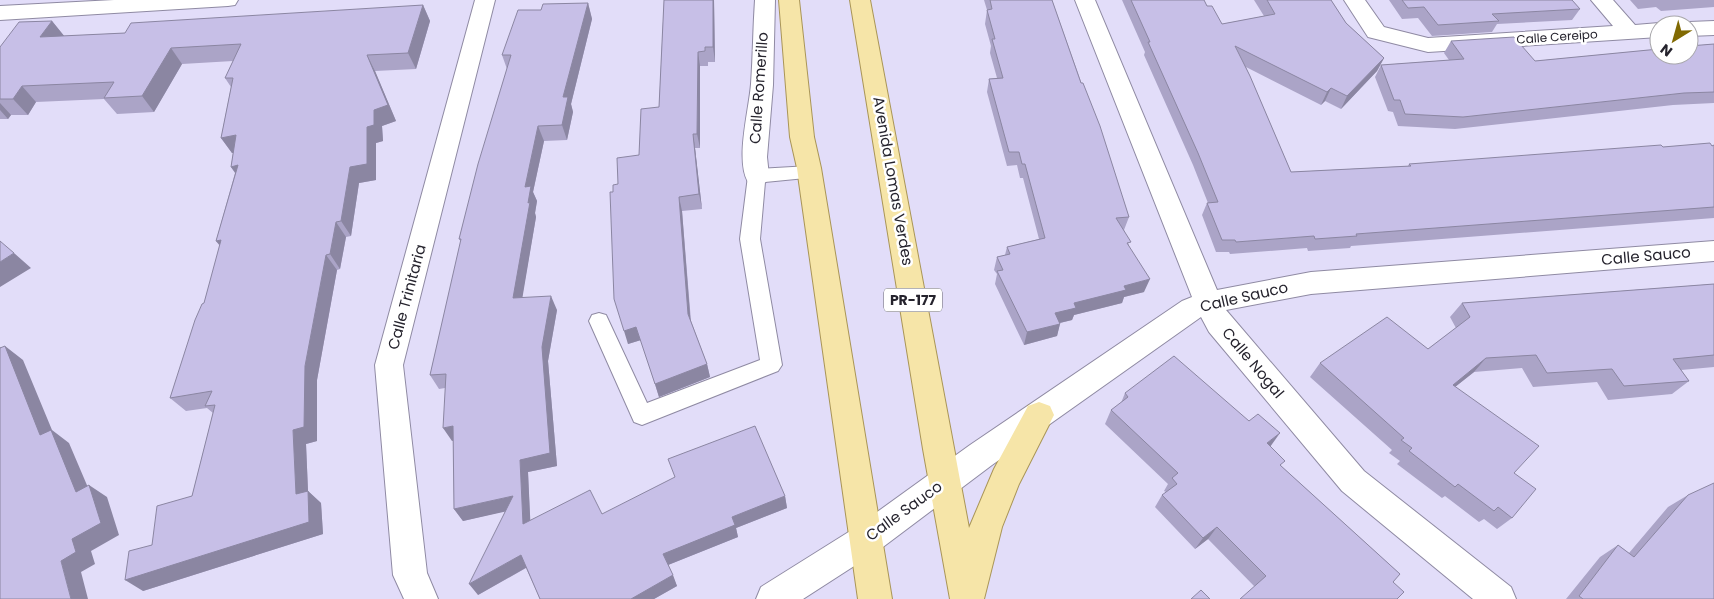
<svg xmlns="http://www.w3.org/2000/svg" width="1714" height="599" font-family="Poppins,sans-serif">
<style>
.lines{fill:none;stroke-linecap:round;stroke-linejoin:round}
.lane-casing{stroke:#8f8aa3;stroke-width:2}
.street-casing{stroke:#8f8aa3;stroke-width:2}
.primary-casing{stroke:#a99557;stroke-width:2}
.lane{fill:#fff;fill-rule:evenodd}
.street{fill:#fff;fill-rule:evenodd}
.primary{fill:#f6e5a8;fill-rule:evenodd}
.wall{fill:#aba4c7}
.shaded-wall{fill:#8b86a2}
.building{fill:#c7bfe7;stroke:#8b86a2}
.labels{text-anchor:middle;stroke-width:5;stroke-linejoin:round;paint-order:stroke}
.far-street-label{font-size:12px;fill:#25232d;stroke:#fff}
.shield{fill:#fff;stroke:#66656c;stroke-width:1}
.shield-label{font-size:14px;font-weight:bold;fill:#25232d}
.street-label{font-size:15px;fill:#25232d;stroke:#fff}
</style>
<rect width="100%" height="100%" fill="#e2ddf9"/>
<g class="lines">
<defs>
<path id="lane" d="M810,166L816,167L819,172L816,177L765,182L760,239L782,365L778,371L642,425L634,422L589,321L592,315L599,313L606,315L647,403L760,360L740,239L748,176L751,171L757,169Z"/>
<path id="street" d="M114,0H238L235,5L228,6L0,20V6Z
M475,0H495L403,365L427,573L438,599H404L393,575L375,365Z
M755,0H775L773,85L767,157L769,176L766,182L757,185L748,182C735,160 749,110 751,84C753,56 753,28 755,0Z
M1075,0H1095L1217,290L1311,272L1714,241V261L1311,294L1226,310L1364,471L1511,587L1516,599H1473L1342,491L1209,332L1201,317L992,465L879,550L803,599H756L761,587L855,528L970,445L1182,301L1192,297Z
M1344,0H1365L1384,27L1428,38L1613,26L1591,0H1613L1635,25L1659,23L1666,25H1659V37L1428,52L1368,37Z
M1714,21V35L1689,36V25H1681L1689,22Z"/>
<path id="primary" d="M779,0H799L814,137L821,168L892,599H858L797,168L790,137Z
M850,0H870L969,528L994,469L1028,406L1039,402L1050,406L1054,415L1019,484L1002,527L984,599H950L923,449Z"/>
</defs>
<use href="#lane" class="lane-casing"/>
<use href="#street" class="street-casing"/>
<use href="#primary" class="primary-casing"/>
<use href="#lane" class="lane"/>
<use href="#street" class="street"/>
<use href="#primary" class="primary"/>
</g>
<path class="wall" d="M664,0H714L715,62H708V66H700V148H695L702,209L682,211L691,321L707,364L710,377L659,397L641,340L628,344L613,192L639,155L659,107Z
M984,0H1052L1129,217L1124,230L1144,292L1124,297L1122,303L1074,315L1072,320L1060,323L1057,336L1024,345L995,284L997,274L994,270L997,257L1005,255L1007,247L1039,239L1023,178H1020L1017,165L1007,166L987,92L989,79L997,78L990,53L991,46L985,24L987,10Z
M1122,0H1204L1207,6L1222,24L1264,16L1254,0H1331L1346,23L1384,58L1377,71L1341,109L1325,101L1321,105L1246,67L1291,172L1408,166L1409,164L1663,147L1714,145V218L1351,246L1350,248L1308,251L1307,248L1230,254L1229,252H1216L1202,215L1207,203H1208L1193,165L1144,55L1145,52Z
M1389,0H1572L1580,9L1572,20L1497,24L1492,32L1432,36L1418,18L1402,19Z
M1630,0H1714V7L1661,11L1656,7L1638,9Z
M588,3L592,19L571,104L573,112L567,140L544,141L533,192L537,201L535,213L536,217L522,297L557,310L548,361L557,466L528,472L530,520L602,514L785,496L787,508L736,528L738,537L668,565L677,586L654,599H540L526,568L478,595L505,511L463,521L454,509L453,440L452,441L445,388L439,389L430,375L461,242L459,239L507,69L502,55L541,10Z
M423,5L430,21L416,69L375,71L396,121L382,126L383,141L376,143V180L359,183L351,236L346,237L340,269L337,270L317,380V441L306,444L308,491L321,503L323,534L143,591L152,545L192,496L213,413L207,408L186,411L170,398L204,303L220,246L216,241L235,173L231,167L233,153H232L221,138L231,87L225,78L233,61L182,64L154,112L117,114L104,99L36,102L28,115H11L8,119H0V47L52,21L64,36L125,33Z
M1451,41L1535,61L1714,44V103L1673,105L1455,129L1398,126L1393,112L1388,111L1375,77L1381,65L1449,60L1444,53Z
M1714,284V367L1681,370L1689,381L1672,394L1608,400L1597,382L1533,387L1522,368L1474,372L1455,387L1514,473L1512,518L1497,529L1484,519L1479,522L1445,496L1442,498L1397,464L1400,461L1389,453L1392,450L1310,377L1320,363L1428,349L1456,328L1450,317L1462,303Z
M1125,393L1270,447L1281,466L1400,574L1254,586L1208,539L1195,549L1155,507L1162,495L1166,492L1164,491L1168,484L1105,424L1111,410L1121,403Z
M1688,495L1714,599H1566L1600,557L1618,545L1629,553L1668,507Z"/>
<path class="shaded-wall" d="M713,0H714L715,62L713,47Z
M588,3L592,19L571,104L573,112L567,140L562,125L563,97Z
M423,5L430,21L416,69L408,53Z
M52,21L65,37H40Z
M171,48L182,64L154,112L142,96Z
M698,52L700,66V148L697,134Z
M367,55L375,71L396,121L382,126L383,141L376,143V180L359,183L351,236L341,221L350,167L367,127Z
M1384,58L1377,71L1341,109L1347,96Z
M22,86L36,102L28,115L13,99Z
M1331,88L1325,101L1321,105L1327,92Z
M0,103L11,115L8,119L0,110Z
M538,126L544,141L533,192L537,201L535,213L536,217L520,312L513,298L525,187Z
M693,134L695,148L702,209L699,194Z
M236,135L247,151L232,153L221,138Z
M238,165L242,182L231,167Z
M679,197L682,211L691,327L688,314Z
M336,222L346,237L340,269L330,254Z
M221,240L229,256L216,241Z
M14,253L31,268L0,287V262Z
M326,255L337,270L317,380V441L306,444L308,491L321,503L323,534L143,591L125,580L296,494L293,430Z
M1150,279L1144,292L1124,297L1122,303L1074,315L1072,320L1051,325L1055,313L1074,303L1124,286Z
M551,296L557,310L548,361L557,466L528,472L531,535L523,524L520,460Z
M1060,324L1057,336L1024,345L1027,332Z
M636,327L641,340L628,344L624,331Z
M5,346L23,360L52,430L69,443L95,504L76,492L40,435L0,354V347L6,352Z
M1486,358L1474,372L1441,398L1453,385Z
M707,364L710,377L659,397L655,384Z
M453,426L461,438L452,441L443,428Z
M1280,433L1270,447L1267,443Z
M89,485L107,497L119,535L91,551L95,564L81,572L88,599H71L61,561L72,539Z
M513,496L521,508L463,521L454,509Z
M785,496L787,508L736,528L738,537L668,565L663,554L732,517Z
M1217,527L1208,539L1195,549L1203,538Z
M521,555L529,566L478,595L469,584Z
M673,575L677,586L654,599H631Z"/>
<path class="building" d="M664,0H713V47H705V51L698,52L697,134H693L699,194L679,197L688,314L707,364L655,384L636,327L624,331L614,299L610,192H613V185L618,184L617,158L639,155L641,109L659,107Z
M990,0H1052L1081,83H1083L1100,126L1129,217L1116,218L1131,242L1127,243L1150,279L1124,286L1126,290L1074,303L1076,308L1055,313L1060,324L1027,332L997,271L1003,270L997,257L1010,254L1007,247L1045,238L1025,164H1022L1019,152H1009L989,79L1003,78L992,39H995L987,10L992,9Z
M1131,0H1204L1207,6H1212L1222,24L1275,14L1267,0H1331L1346,23L1384,58L1347,96L1331,88L1327,92L1235,46L1250,76L1291,172L1411,166L1409,164L1661,145L1663,147L1710,143L1712,146L1714,145V207L1356,234L1357,236L1315,239L1314,236L1236,242L1235,240H1222L1207,203L1218,202L1198,153L1148,42H1150Z
M1402,0H1572L1580,9L1492,14L1499,21L1438,25L1424,7L1408,8Z
M588,3L563,97H568L562,125L538,126L525,187L531,186L528,203L530,202L513,298L551,296L542,347L550,453L520,460L523,524L590,490L602,514L675,477L668,459L755,426L785,496L732,517L735,525L663,554L673,575L631,599H540L521,555L469,584L513,496L454,509L453,426L443,428L446,374L430,375L461,239H459L478,164L511,55H502L518,10H541L543,4Z
M423,5L408,53L367,55L388,105L374,110V125L367,127V164L350,167L341,221L336,222L330,254L326,255L305,366L304,427L293,430L296,494L308,491L309,522L125,580L129,551L152,545L157,506L192,496L215,405L205,406L212,391L170,398L195,320L202,304L204,303L221,240L216,241L238,165L231,167L236,135L221,138L233,78H225L241,44L171,48L142,96L104,98L114,82L22,86L13,99H0V47L19,22L52,21L40,37L125,33L131,23Z
M1514,37L1535,61L1659,49V55H1689V46L1714,44V92L1684,93L1463,117L1405,114L1400,100H1394L1381,65L1464,59L1451,41Z
M0,241L14,253L0,262Z
M1714,284V355L1673,359L1689,381L1624,386L1612,369L1547,373L1536,355L1486,358L1453,385L1539,446L1514,473L1536,489L1512,518L1498,507L1494,511L1458,484L1455,487L1409,451L1412,448L1401,440L1404,438L1320,363L1387,317L1428,349L1470,317L1462,303Z
M5,346L40,435L51,430L76,492L89,485L101,523L72,539L76,552L61,561L71,599H0V348Z
M1174,356L1249,421L1258,414L1280,433L1267,443L1285,461L1280,465L1400,574L1393,582L1404,592L1397,599H1240L1266,576L1217,527L1203,538L1162,495L1177,484L1172,478L1178,473L1111,410L1128,397L1125,393Z
M1714,483V599H1583L1579,596L1618,545L1634,557L1688,495Z
M1201,590L1210,599H1191Z"/>
<g class="labels">
<g class="far-street-label">
<text transform="translate(1557 37) rotate(-4)" y="4">Calle Cereipo</text>
</g>
<rect class="shield" x="884" y="288.5" width="58" height="23" rx="4"/>
<g class="shield-label">
<text x="913" y="305">PR-177</text>
</g>
<g class="street-label">
<text transform="translate(759 88) rotate(-86)" y="5">Calle Romerillo</text>
<text transform="translate(893 181) rotate(80)" y="5">Avenida Lomas Verdes</text>
<text transform="translate(1646 256) rotate(-5)" y="5">Calle Sauco</text>
<text transform="translate(407 297) rotate(-75)" y="5">Calle Trinitaria</text>
<text transform="translate(1244 297) rotate(-13)" y="5">Calle Sauco</text>
<text transform="translate(1253 363) rotate(50)" y="5">Calle Nogal</text>
<text transform="translate(904 511) rotate(-36)" y="5">Calle Sauco</text>
</g>
</g>
<g transform="translate(1674 40) rotate(217)"><circle r="24" fill="#ffffff" stroke="#a8a7ab"/>
<path d="M0-4L9 19L0 12L-9 19Z" fill="#816a03"/>
<text y="-8" font-size="14" font-weight="bold" text-anchor="middle" fill="#25232d">N</text>
</g>
</svg>
